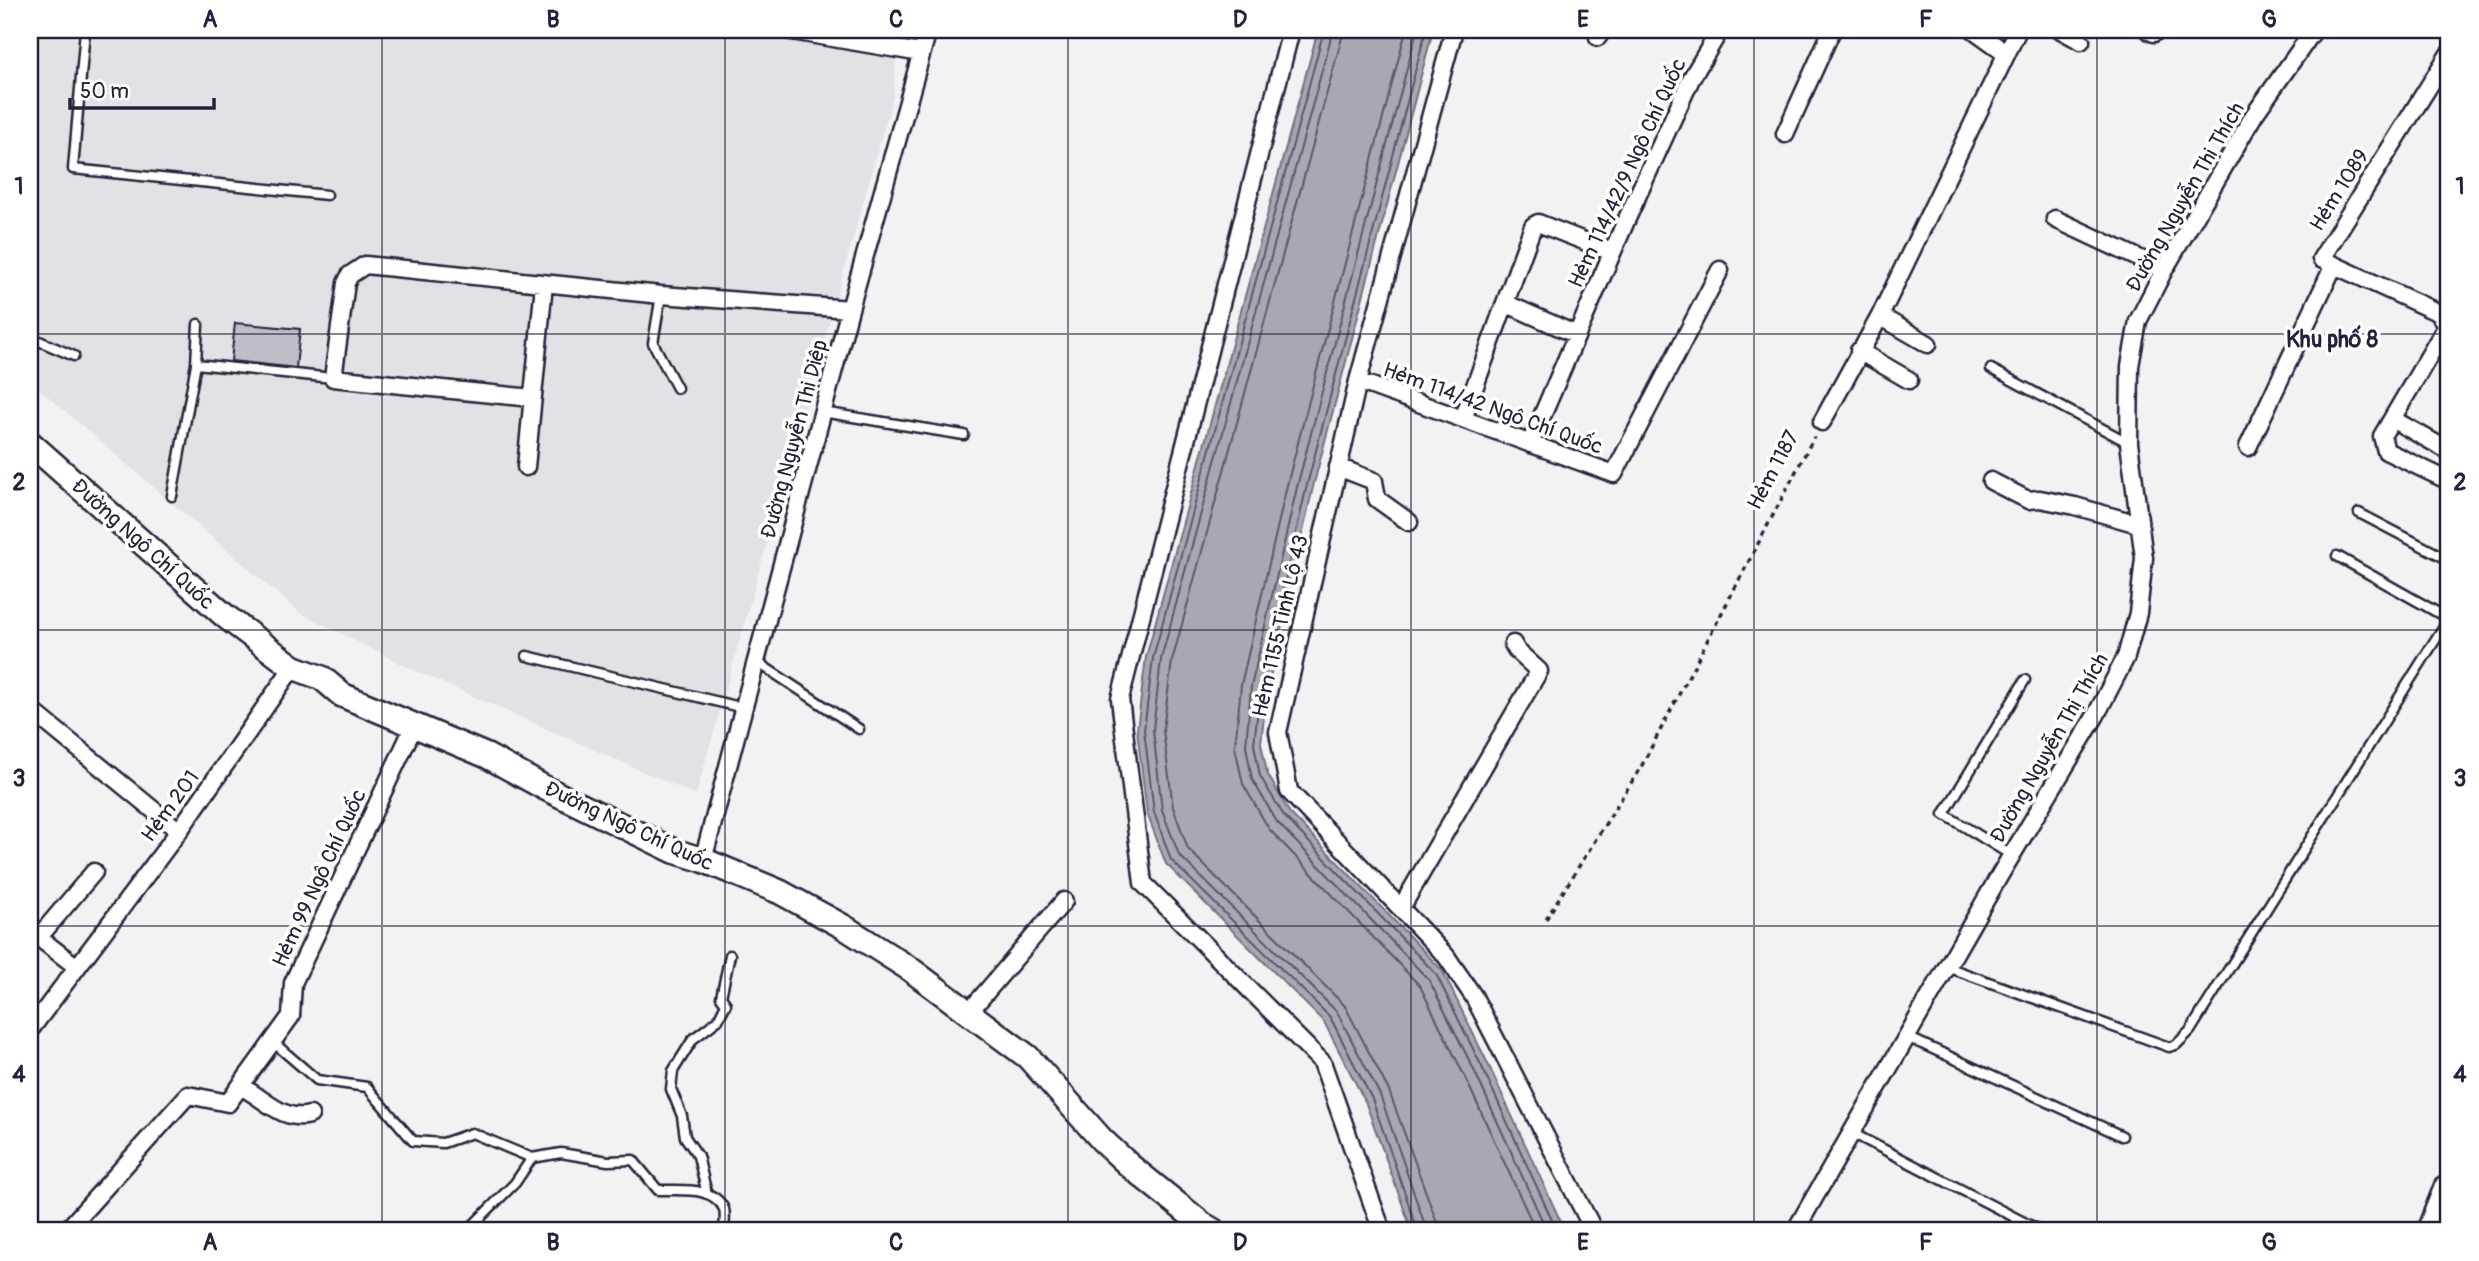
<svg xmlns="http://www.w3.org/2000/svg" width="2479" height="1261" font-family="Pangolin,sans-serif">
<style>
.built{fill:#e2e2e6}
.water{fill:#a8a8b2;stroke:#727282;stroke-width:2}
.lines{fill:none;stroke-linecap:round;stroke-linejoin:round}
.shore{stroke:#58586b;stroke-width:2}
.building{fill:#bebec6;stroke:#22223b;stroke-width:2}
.lane-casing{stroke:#22223b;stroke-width:13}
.street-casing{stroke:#22223b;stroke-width:21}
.secondary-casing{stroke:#22223b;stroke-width:28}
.path{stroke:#22223b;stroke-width:3.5;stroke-dasharray:5 5;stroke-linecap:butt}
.lane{stroke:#fff;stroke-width:8}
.street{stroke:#fff;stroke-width:16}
.secondary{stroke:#fff;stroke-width:23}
.grid{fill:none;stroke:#22223b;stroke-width:2;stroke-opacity:0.55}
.labels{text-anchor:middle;stroke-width:7;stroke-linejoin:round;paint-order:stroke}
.street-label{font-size:21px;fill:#22223b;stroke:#fff}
.neighbourhood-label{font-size:23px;font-weight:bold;fill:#22223b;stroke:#fff}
.neatline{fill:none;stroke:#22223b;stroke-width:2.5}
.grid-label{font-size:23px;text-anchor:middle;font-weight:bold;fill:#22223b}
</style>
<rect width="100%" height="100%" fill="#f2f2f3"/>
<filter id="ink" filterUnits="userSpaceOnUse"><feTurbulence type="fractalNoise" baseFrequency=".0143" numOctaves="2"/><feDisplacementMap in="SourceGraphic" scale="14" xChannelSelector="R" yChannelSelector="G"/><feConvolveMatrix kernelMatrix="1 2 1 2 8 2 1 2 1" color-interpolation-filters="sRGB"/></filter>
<g filter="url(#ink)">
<path class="built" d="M30,30H897L894,93L696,795L418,672L300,613L30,381Z"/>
<path class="water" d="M1318,30H1433L1313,487L1267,691L1261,743L1267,773L1289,812L1442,970L1488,1064L1565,1231H1412L1365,1101L1324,1022L1166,864L1147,813L1137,730L1146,657Z"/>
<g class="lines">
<path class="shore" d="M1324,30L1153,658L1144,730L1154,812L1171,860L1330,1017L1372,1099L1418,1231
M1333,30L1161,659L1153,730L1162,810L1179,855L1337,1012L1380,1095L1427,1231
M1344,30L1172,661L1163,730L1173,807L1188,849L1345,1006L1389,1091L1436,1220L1438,1231
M1406,30L1288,481L1241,685L1235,747L1243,784L1269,829L1420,986L1464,1075L1536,1231
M1417,30L1298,483L1251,687L1246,746L1252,779L1277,822L1429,980L1474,1070L1547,1231
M1426,30L1307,485L1260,689L1254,744L1260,776L1284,816L1436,974L1482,1067L1557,1231"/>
</g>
<path class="building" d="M235,323L300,329L296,368L231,361Z"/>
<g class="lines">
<defs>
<path id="lane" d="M85,30L73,169L327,195
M661,295L653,343L677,388
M30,337L74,356
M196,364L333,378
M1991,369L2129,443
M822,412L964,435
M172,496L196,364L198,324
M2359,513L2449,560
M2337,556L2449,619
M527,656L744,708
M757,662L859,729
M2011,855L1944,814L2025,680
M1947,967L2169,1047L2176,1045L2190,1031L2449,618
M1907,1037L2122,1136
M273,1042L317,1080L367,1087L413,1141L443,1143L472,1133L532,1158L561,1153L608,1161L633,1160L658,1190C679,1191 713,1185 724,1209C726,1215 724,1225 724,1231
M1852,1133L2041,1231
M707,1194L698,1156L685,1137L682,1116L671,1089L673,1071L693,1039L718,1020L726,1004L721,997L730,955
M467,1231L515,1183L532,1158"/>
<path id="street" d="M786,30L921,53
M1291,30L1120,699L1143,883L1322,1062L1382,1231
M1454,30L1358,381L1278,732L1289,791L1446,956L1474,997L1594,1231
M1974,30L2006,53
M2061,30L2081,41
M2148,30L2154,33
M1598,37L1602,30
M2449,54L2321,259L2439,313L2446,327L2382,436L2386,451L2449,481
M1785,134L1832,30
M2055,219L2164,270
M1505,303L1577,335
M1880,316L1928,344
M1859,351L1909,380
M1358,381L1614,474L1720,270
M532,398L333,378L346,283L350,275L365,265L661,295L850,309
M1463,419L1533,226L1538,223L1612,252
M2392,419L2449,451
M1822,422L1880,316L2018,30
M1530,444L1625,223L1691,79L1720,30
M2248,447L2334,265
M526,467L544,284
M1338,467L1374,481L1377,499L1409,522
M1991,481L2028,500L2040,499L2075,506L2138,524
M30,709L179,831
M703,860L850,309L928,30
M1401,908L1539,671L1517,651L1513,644
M30,931L77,967
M38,938L94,872
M969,1012L1064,901
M30,1030L179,831L293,667
M242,1087C265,1099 283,1122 310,1115
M66,1231L188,1095L228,1103L291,1016L293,983L414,726
M1795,1231L2001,873L2096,715L2126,657L2138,613L2144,558L2129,443L2130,366L2138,321L2164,270L2254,115L2314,30
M2425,1231L2443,1186"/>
<path id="secondary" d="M30,443L225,616L293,667L322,678L342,695L487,756L545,788L674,851L703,860L780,892L844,927L910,969L1028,1057L1102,1140L1130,1166L1202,1224L1214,1231"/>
</defs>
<use href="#lane" class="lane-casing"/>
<use href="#street" class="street-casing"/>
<use href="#secondary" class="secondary-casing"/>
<path class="path" d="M1546,919L1641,767L1814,437"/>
<use href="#lane" class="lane"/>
<use href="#street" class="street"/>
<use href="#secondary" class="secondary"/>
</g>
</g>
<path class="grid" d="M382,30V1231M725,30V1231M1068,30V1231M1411,30V1231M1754,30V1231M2097,30V1231M30,334H2449M30,630H2449M30,926H2449"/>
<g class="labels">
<g class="street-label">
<text transform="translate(1627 173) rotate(-65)" y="7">Hẻm 114/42/9 Ngô Chí Quốc</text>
<text transform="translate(2339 190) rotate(-58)" y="7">Hẻm 1089</text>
<text transform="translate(2185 197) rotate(-60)" y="7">Đường Nguyễn Thị Thích</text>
<text transform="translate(1493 408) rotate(20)" y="7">Hẻm 114/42 Ngô Chí Quốc</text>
<text transform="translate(794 439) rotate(-75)" y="7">Đường Nguyễn Thị Diệp</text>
<text transform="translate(1773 470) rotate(-62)" y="7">Hẻm 1187</text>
<text transform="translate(143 544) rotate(42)" y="7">Đường Ngô Chí Quốc</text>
<text transform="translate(1280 626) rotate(-77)" y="7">Hẻm 1155 Tỉnh Lộ 43</text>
<text transform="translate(2049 748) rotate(-60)" y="7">Đường Nguyễn Thị Thích</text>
<text transform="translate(170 806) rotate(-54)" y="7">Hẻm 201</text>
<text transform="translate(629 826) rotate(25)" y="7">Đường Ngô Chí Quốc</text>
<text transform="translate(319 878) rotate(-65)" y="7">Hẻm 99 Ngô Chí Quốc</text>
</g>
<g class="neighbourhood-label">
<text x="2332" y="347">Khu phố 8</text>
</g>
</g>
<rect width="2479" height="1261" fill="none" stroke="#fff" stroke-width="77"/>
<path d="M70 98v10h144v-10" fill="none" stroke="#22223b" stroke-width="3.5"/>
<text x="80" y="98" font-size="21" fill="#22223b" stroke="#ffffff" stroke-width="5" paint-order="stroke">50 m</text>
<rect x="38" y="38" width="2402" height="1184" class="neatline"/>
<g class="grid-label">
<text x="210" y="27">A</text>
<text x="553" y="27">B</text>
<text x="896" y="27">C</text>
<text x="1240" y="27">D</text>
<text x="1583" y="27">E</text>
<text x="1926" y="27">F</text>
<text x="2269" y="27">G</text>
<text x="19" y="194">1</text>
<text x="2460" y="194">1</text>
<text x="19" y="490">2</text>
<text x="2460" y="490">2</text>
<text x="19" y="786">3</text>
<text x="2460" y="786">3</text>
<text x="19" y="1082">4</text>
<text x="2460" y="1082">4</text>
<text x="210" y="1250">A</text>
<text x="553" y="1250">B</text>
<text x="896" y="1250">C</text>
<text x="1240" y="1250">D</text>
<text x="1583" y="1250">E</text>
<text x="1926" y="1250">F</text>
<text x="2269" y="1250">G</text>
</g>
</svg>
